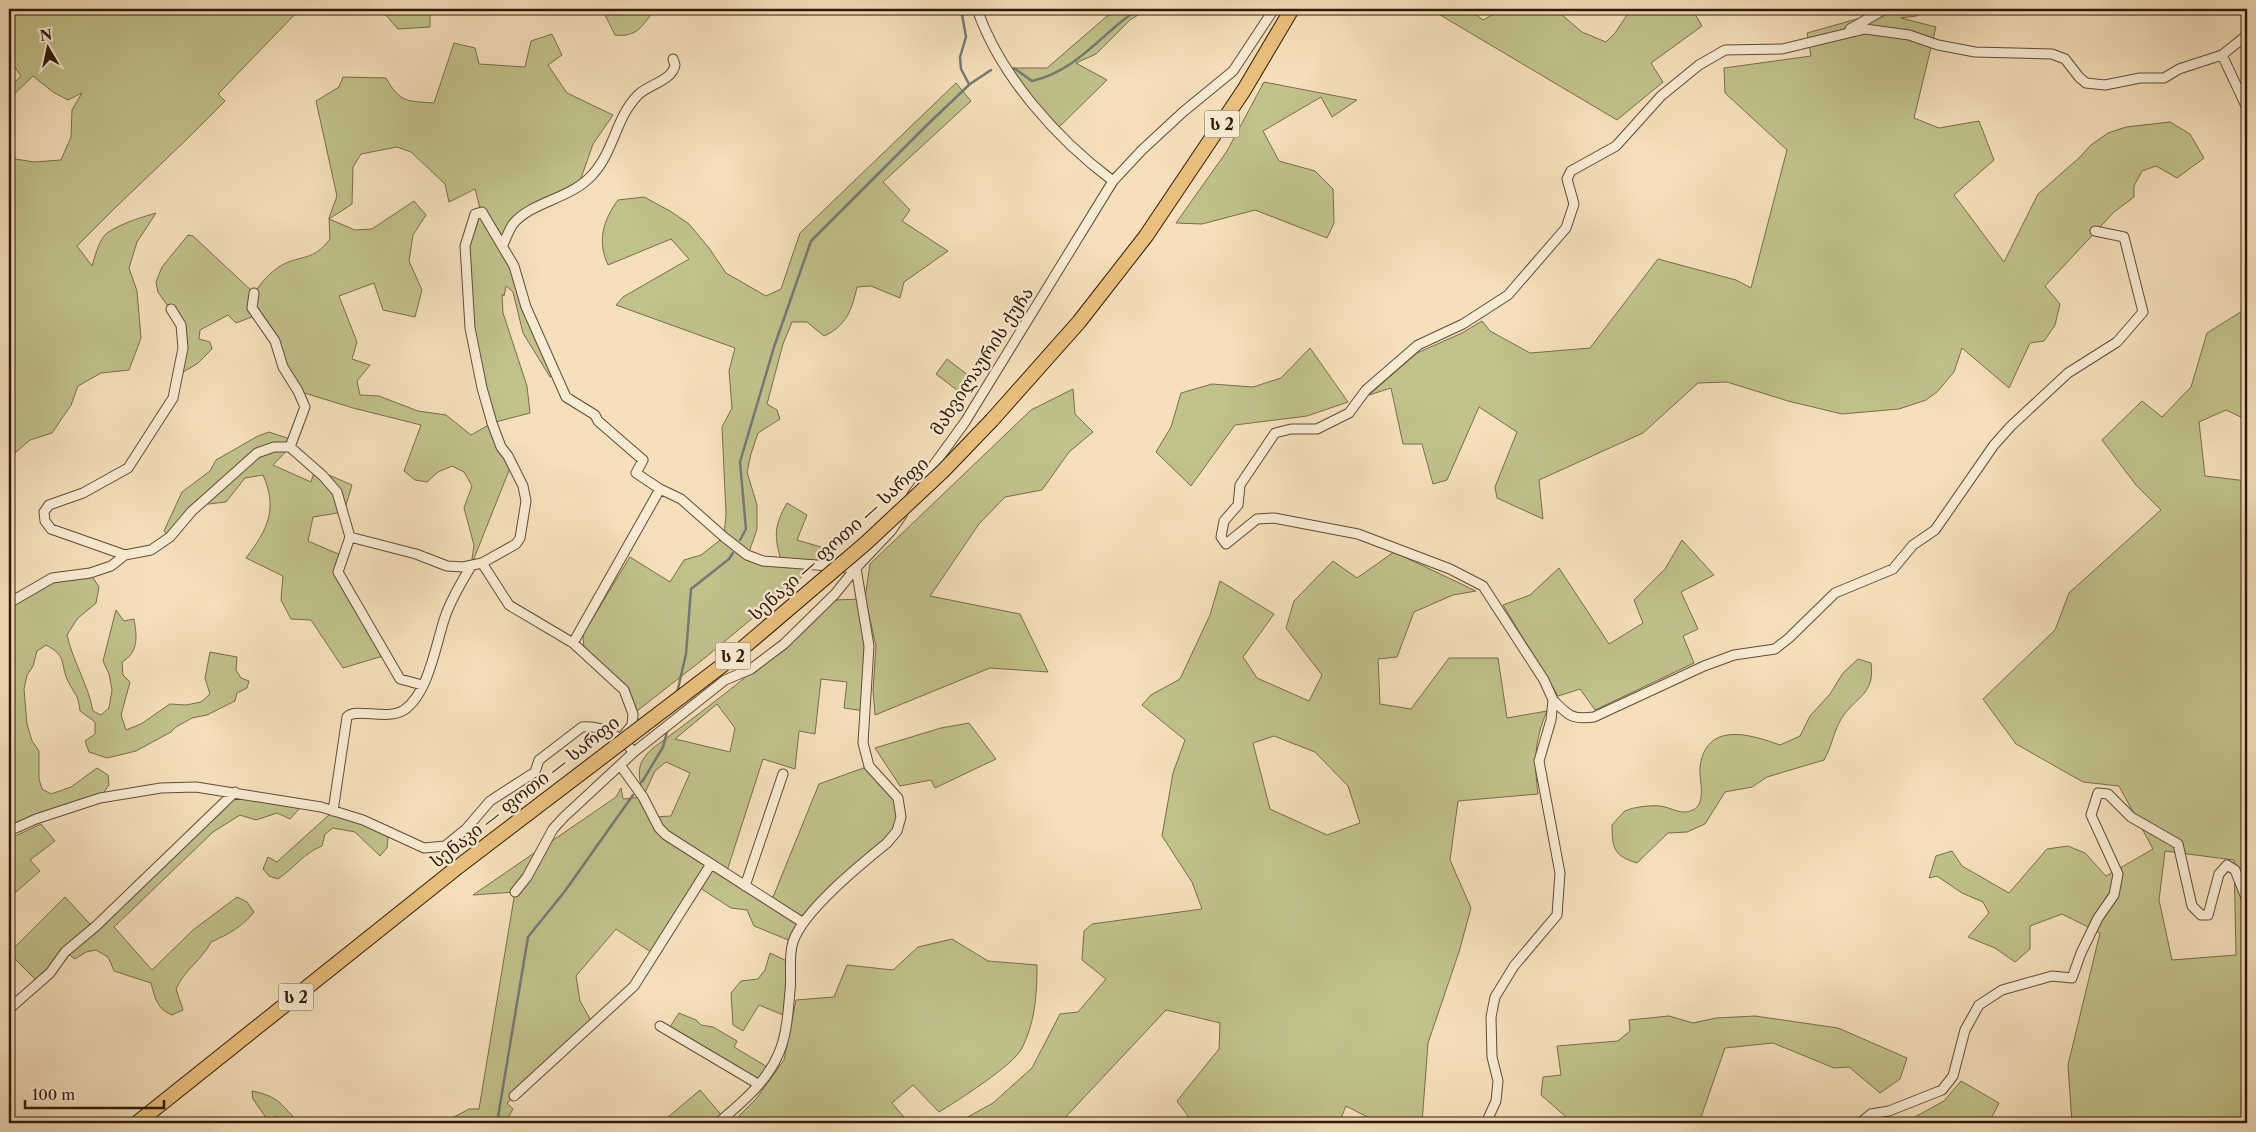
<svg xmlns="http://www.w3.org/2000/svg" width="2256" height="1132" font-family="'Libre Caslon Text','Noto Serif Georgian',serif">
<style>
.green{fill:#c1c18c;stroke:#796c4a;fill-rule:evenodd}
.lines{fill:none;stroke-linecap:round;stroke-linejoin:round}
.stream{stroke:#757974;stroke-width:2.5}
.minor-casing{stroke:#624a35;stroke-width:11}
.highway-casing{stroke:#311808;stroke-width:16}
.minor{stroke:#f8ebd3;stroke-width:9}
.highway{stroke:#eac07e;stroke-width:14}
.highway-bridge-casing{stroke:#311808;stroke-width:16;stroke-linecap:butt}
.highway-bridge{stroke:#eac07e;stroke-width:14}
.labels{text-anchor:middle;stroke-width:4.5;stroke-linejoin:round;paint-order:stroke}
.shield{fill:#f8ebd3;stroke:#6d5745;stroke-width:1}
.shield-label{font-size:16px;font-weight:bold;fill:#311808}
.street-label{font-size:18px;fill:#311808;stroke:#f8ebd3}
</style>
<rect width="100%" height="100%" fill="#f5e0bb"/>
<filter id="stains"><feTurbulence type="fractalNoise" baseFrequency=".004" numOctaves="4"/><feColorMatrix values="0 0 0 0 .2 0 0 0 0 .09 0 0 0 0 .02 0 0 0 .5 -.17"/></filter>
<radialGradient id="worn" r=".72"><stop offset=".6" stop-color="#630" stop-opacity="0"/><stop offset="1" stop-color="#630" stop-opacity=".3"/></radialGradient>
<path class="green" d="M9,9H300L218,94L225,101C177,151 125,196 77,246L92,266C95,256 98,244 104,236C113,226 142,217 156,213L137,242L129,268L137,291L141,338L129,370L101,373L78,386L71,405L52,433L30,440L9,458V158L34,162L61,160L71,137L72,110L82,93L68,100L53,92L33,76L9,99V88L21,76L9,59Z
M386,9H430V27L398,29L384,13Z
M602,9H655C643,25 637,38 615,35Z
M1120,9H1148L1130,20L1096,54L1076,63L1107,80L1056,130L1012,78L1014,68H1047L1106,17Z
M1430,9H1468L1483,20L1503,9H1555L1582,32L1606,42L1615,33L1631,9H1692L1702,26L1651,63L1663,82L1617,120Z
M1879,9H1931L1916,16L1901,18L1936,27L1914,118L1939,128L1979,121L1994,160L1954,195L2004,262L2038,194L2079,158L2091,145L2108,133L2126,127L2170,122L2190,134L2204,158L2177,178L2156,166L2142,171L2134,186V197L2114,212L2045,286L2060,304L2055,325L2044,341L2030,343L2009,388L1962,348L1954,372L1937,392L1926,400L1899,409L1842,414L1788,401L1727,382L1698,383L1643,433L1539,480L1543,519L1497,498L1495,487L1517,432L1479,407L1447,480L1433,484L1422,444H1403L1391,388L1369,395L1417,353L1462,333L1482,321L1490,331L1530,353L1590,348L1658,259L1736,280L1751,288L1787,150L1725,93L1724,68L1811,56L1807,33L1878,13Z
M552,34L562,55L548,65L567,93L613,115L593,144L579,184L527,210L503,245L557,374L550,377L523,333L513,292L506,286L504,296L502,294L503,313L527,386L530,413L492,423L512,463L471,566L474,545L464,508L472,486L464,472L452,466L438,472L427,482L415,480L404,471L421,425L353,408L298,391L257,315L236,323L228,315L200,330L199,339L210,342L212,349L197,364L178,375L181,325L158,292L156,282L162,267L188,235L193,236L254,293C262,282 270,272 282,265C303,254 312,262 330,239L329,218L337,196L316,101L339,87L343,77L386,78C400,103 407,101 434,103L454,43L475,48L479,64L525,67L531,41ZM397,147L411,152L445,184L449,202L475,189L481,212L470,226L467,307L492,423L471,435L446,415L418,411L379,396L360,395L357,381L370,365L352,359L357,342L339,296L374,283L383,310L415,317L422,290L409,261L413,235L426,215L414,201L372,229L355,230L329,219L352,204L353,167L361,154Z
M1264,82L1357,100L1332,117L1321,97L1263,131L1279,161L1315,171L1333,189L1334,223L1327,238L1255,210L1202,224L1176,223L1227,151Z
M956,83L971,101L883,182L910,210L902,221L948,251L904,282L900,298L871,286L857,287C852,310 846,326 824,336L807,322H792L783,344L767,404L777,410L780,419L758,433L751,454L747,472L757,505V529L748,555L781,560C774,536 774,526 787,503L807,515L797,540L831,550L816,565L706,657L637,711L628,687L584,651L583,634L630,557L670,582L684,560L701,555L724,537L726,514L722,427L732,408L729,371L735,348L616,305L623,297L689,259L671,239L608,265C597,242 603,220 618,200L644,197L670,211L689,224L709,248L726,273L766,296L781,289L800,233Z
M2247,308V420L2226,410L2199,422L2205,476L2247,481V1123H2072L2068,1065L2100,933L2062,914L2030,926V949L2015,962L1995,948L1968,937L1989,913L1983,902L1962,893L1937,876L1929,878L1936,856L1952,851L1962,866L2009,893L2047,849L2068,846L2085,853L2106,876L2153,849L2119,786L2083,782L2016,744L1983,699L2055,630L2069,593L2161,510L2136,485L2102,440L2142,401L2162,417L2191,387L2207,333ZM2165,851L2234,860L2236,955L2172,960L2159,900Z
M1310,348L1348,402L1307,416L1235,425L1191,486L1156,452L1171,427L1181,393L1212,384L1253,387L1281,378Z
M947,359L973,379L962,394L936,374Z
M1073,389L1075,414L1093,432L1069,452L1042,490L1005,497L979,524L930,596L1020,614L1048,672L990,668L875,715L873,691L876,646L865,598L870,564L1031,410Z
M269,432L293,440L290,447L273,465L311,482L315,469L352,485L344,512L313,517L308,541L343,556L338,572L386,655L343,668L311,620L291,619L281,600L283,576L246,558C268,529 278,509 263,475L245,478L226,502L200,505L170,537L164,531L182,492L210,471L216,460L258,436Z
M1682,540L1714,575L1681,592L1698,629L1683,636L1694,663L1595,710L1580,689L1558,696L1503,605L1530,595L1559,568L1609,644L1643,623L1634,600L1665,569Z
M1394,552L1476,591L1453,595L1414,612L1397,657L1378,659L1380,704L1411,709L1449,658H1498L1507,718L1547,711C1534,741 1534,763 1538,794L1458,801L1450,860L1471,908L1459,952L1428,1043L1422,1123H1379L1346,1106L1339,1123H1193L1177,1101L1219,1049L1220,1023L1166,1010L1060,1123H957L993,1103L1032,1068L1060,1014L1078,1012L1106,979L1082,960L1084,931L1092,924L1202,909L1192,882L1162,836L1173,773L1185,740L1142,705L1151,695L1180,679L1210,615L1220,581L1274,614L1243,657L1257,678L1309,701L1322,675L1286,628L1294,601L1333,561L1357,578ZM1274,736L1315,752L1348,786L1360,823L1327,835L1270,809L1253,743Z
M90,573L99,587L96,603L77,619L67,635C73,662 88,684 93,711L101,715L109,708L112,690L109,674L103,661L116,610L124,621L134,619C137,637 139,652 122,662L123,675L130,682L121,715L126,730L141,724L170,704L186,705L201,702L210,694L205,678L210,652L237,657L236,670L241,678L249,681L247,688L237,693L235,701L207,715L192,718L176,727L171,732L136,751L107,758L89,752L85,741L95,734V722L80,711C78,694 76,697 69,683C59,665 69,657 46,645L37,651L33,666L27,675L24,689L27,724L32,741L39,751V779L42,789L51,794L71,787L97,768L108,775L109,785L100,798L9,831V755L11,739L9,731V603L52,578Z
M861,599L869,646L864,711L844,708L847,682L821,679L815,734L799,731L795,769L763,759L726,874L771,902L819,784L869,766L898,798L897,831L831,894L793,942L754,926L747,910L731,908L697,886L654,954L616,929L576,976L580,1001L593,1024L507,1103L513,1109L505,1123H443L469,1109H479L515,892L473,895L616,797L621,788L623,799L643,797C639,774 634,765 653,748C717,701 777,654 835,600ZM717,704L735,728L730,752L675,739ZM666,762L690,773L671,816L654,817L643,797L655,771Z
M1858,659L1871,663C1876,697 1851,698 1839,723C1833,735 1831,748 1824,760L1767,777L1752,787L1725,792L1705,824L1687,832L1668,833L1637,863C1614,856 1612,848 1612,825C1616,821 1621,814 1625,811C1633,807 1651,805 1660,806C1671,807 1681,816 1693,810C1707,803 1699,780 1700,767C1706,721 1750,734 1780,745L1800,736L1810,716L1830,694L1843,673Z
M969,723L996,759L935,788L931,780L900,786L875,748L941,728Z
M235,797L300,808L290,819L277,813L256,820L240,815L213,832L114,927L152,970L193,930L237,897L247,902L254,912C242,927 229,934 211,942C202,960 184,970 176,989L183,1010L172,1015C157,1009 155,998 151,983L114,971L108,957L96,950L86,952L75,959L68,954Z
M331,813L361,824L388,837L387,848L380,856L355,832L333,828L325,834L322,846C304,853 294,868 278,879L269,876L263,869L268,857L277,862Z
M41,824L55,841L30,860L40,871L9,898V839Z
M65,897L90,924L36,980L9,953Z
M952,939L988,961L1037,965C1037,995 1035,1022 1022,1048C1014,1065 957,1101 939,1112L913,1085L892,1103L909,1123H732L756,1099L784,1060L796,1000L834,997L847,965L893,970L918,947Z
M770,953L789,962L788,1017L759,1005L743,1031L733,1025L731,993L741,981L758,979L765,970Z
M679,1013L696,1020L701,1025L713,1027L737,1041L734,1047L769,1068L758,1084L668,1030Z
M1669,1016L1693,1023L1716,1018L1755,1016L1838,1028L1907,1058L1900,1079L1880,1093L1849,1067L1834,1068L1773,1043L1725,1048L1699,1123H1573L1541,1095L1543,1077L1561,1075L1557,1046L1618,1041L1630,1031L1629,1020Z
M1961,1081L1999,1103L1989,1123H1904L1944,1101Z
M700,1090L724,1118L718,1123H661Z
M252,1091C281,1097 280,1105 300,1123H282L276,1116L269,1122L253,1099Z"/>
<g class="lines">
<path class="stream" d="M961,9L966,37L960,57L961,69L969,84
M1014,68L1032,81C1077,71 1102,33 1138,9
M740,540L746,529L740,462L774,347L811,241L927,125L970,84L991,70
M677,693L686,654L691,589L729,559L733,553
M642,782L663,747L668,728
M497,1123L528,937L565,891L633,795"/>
<defs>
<path id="minor" d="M977,9C1000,76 1057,139 1113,181
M1850,29L1885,9
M2222,55L2247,108
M503,245C506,238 509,230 513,224C532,201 572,199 593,174C614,151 616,117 638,95C649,84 672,81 675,65L673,59
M290,447L323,476L337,492L350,537
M912,495L965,422L1113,181L1142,150L1183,112L1233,71L1274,9
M125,555L51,529L45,521L44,512L49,505L83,493L128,468L173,398L183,348L181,325L171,309
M482,563L516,544L520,538L526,501L523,486L508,456L501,447L492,423L482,388L470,328L465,246L475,214L482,212L514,266L526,307L566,397L595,415L598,421L643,460L636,473L660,489L681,499L724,537L747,555L763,561L856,568
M9,603L52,578L90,573L111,566L125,555L151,550L170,537L192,511L257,453L274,447H290L305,407L298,391L283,367L275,341L252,308L254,293
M573,643L660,489
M422,685L400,679L338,572L350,537L416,554L447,566L463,567L482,563L509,605L573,643L624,690L633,714L632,725L623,736
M1553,700C1568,715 1571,720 1594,717L1704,666L1734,655L1775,649L1789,638L1835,593L1893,569L1913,545L1935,530L1994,445L2011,426L2068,373L2117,342L2143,312L2124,237L2095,231
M620,765L643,797L659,828L666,835L802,922
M333,811L347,717C355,707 387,721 404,710C429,693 436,643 445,617C451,599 462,582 471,566
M9,831L36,819L100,798L161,788L196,787L321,807L363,820L424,848L445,846L466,829L490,801L535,772L539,760L582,727C604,725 620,737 634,752
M745,886L783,774
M515,892L527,877L553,829L564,817L634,752L725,680L751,669L784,644L835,594L856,568
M9,1009L50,973L65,952L96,926L235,792
M660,1026L758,1084
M514,1096L634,986L711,864
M718,1123C740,1104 766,1083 778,1055C787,1036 788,1012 790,991C792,974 788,958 793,942C803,911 861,864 887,843L897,831L901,817L898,798L869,766L863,743L869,646L856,568L891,531L902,515
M1486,1123L1496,1101L1498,1081L1492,1057L1491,1017L1495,997L1514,966L1557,915L1560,873L1539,761L1551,720L1553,700L1544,680L1483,586L1450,569L1358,534L1274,518L1257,519L1226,544L1221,537L1224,521L1238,505L1240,485L1275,433L1291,429H1317L1349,413L1366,390L1418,345L1463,324L1508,295L1566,228L1574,204L1567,179L1571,171L1616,146L1661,96L1699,65L1725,50L1782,49L1865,29L1909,35L1938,45L1975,52L2052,54L2065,59L2079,77L2086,83L2105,85L2140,78H2164L2179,69L2222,55L2247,35
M1860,1123L1871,1114L1889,1111L1942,1090L1953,1076L1965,1030L1979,1005L2002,990L2052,976L2072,978L2081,953L2098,918L2114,895L2118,874L2091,815L2098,793L2108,794L2131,817L2178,844L2192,906L2201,915H2208L2219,874L2227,865L2235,870L2247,900"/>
<path id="highway" d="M992,420L1079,322L1146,236L1244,90L1292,9
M137,1123L454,870"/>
</defs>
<use href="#minor" class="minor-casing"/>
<use href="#highway" class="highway-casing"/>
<use href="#minor" class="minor"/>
<use href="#highway" class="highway"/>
<defs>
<path id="highway-bridge" d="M454,870L724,664L866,543L943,471L992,420"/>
</defs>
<use href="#highway-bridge" class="highway-bridge-casing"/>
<use href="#highway-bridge" class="highway-bridge"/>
</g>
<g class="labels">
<g class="shield">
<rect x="1204.5" y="110.5" width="35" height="27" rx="4"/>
<rect x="715.5" y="642.5" width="35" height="27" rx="4"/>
<rect x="278.5" y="983.5" width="35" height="27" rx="4"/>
</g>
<g class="shield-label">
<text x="1222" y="130">ს 2</text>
<text x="733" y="662">ს 2</text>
<text x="296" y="1003">ს 2</text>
</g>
<g class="street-label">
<text transform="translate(982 361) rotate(-57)" y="6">მახვილაურის ქუჩა</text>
<text transform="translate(839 539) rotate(-42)" y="6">სენაკი — ფოთი — სარფი</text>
<text transform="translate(525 792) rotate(-38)" y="6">სენაკი — ფოთი — სარფი</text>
</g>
</g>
<rect width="2256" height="1132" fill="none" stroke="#f5e0bb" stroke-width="30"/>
<rect x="10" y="10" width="2236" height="1112" fill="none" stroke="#311808" stroke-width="2.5"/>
<rect x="15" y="15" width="2226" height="1102" fill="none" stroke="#311808"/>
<g transform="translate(48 48) rotate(351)" stroke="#f8ebd3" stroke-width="4" paint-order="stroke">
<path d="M0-4L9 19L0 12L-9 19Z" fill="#311808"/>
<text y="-8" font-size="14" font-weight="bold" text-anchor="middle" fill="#311808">N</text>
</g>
<path d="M25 1100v8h139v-8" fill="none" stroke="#311808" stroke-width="2.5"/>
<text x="32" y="1100" font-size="15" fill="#311808" stroke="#f8ebd3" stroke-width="4" paint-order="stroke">100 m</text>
<rect width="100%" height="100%" filter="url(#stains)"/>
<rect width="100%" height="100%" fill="url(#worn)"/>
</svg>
